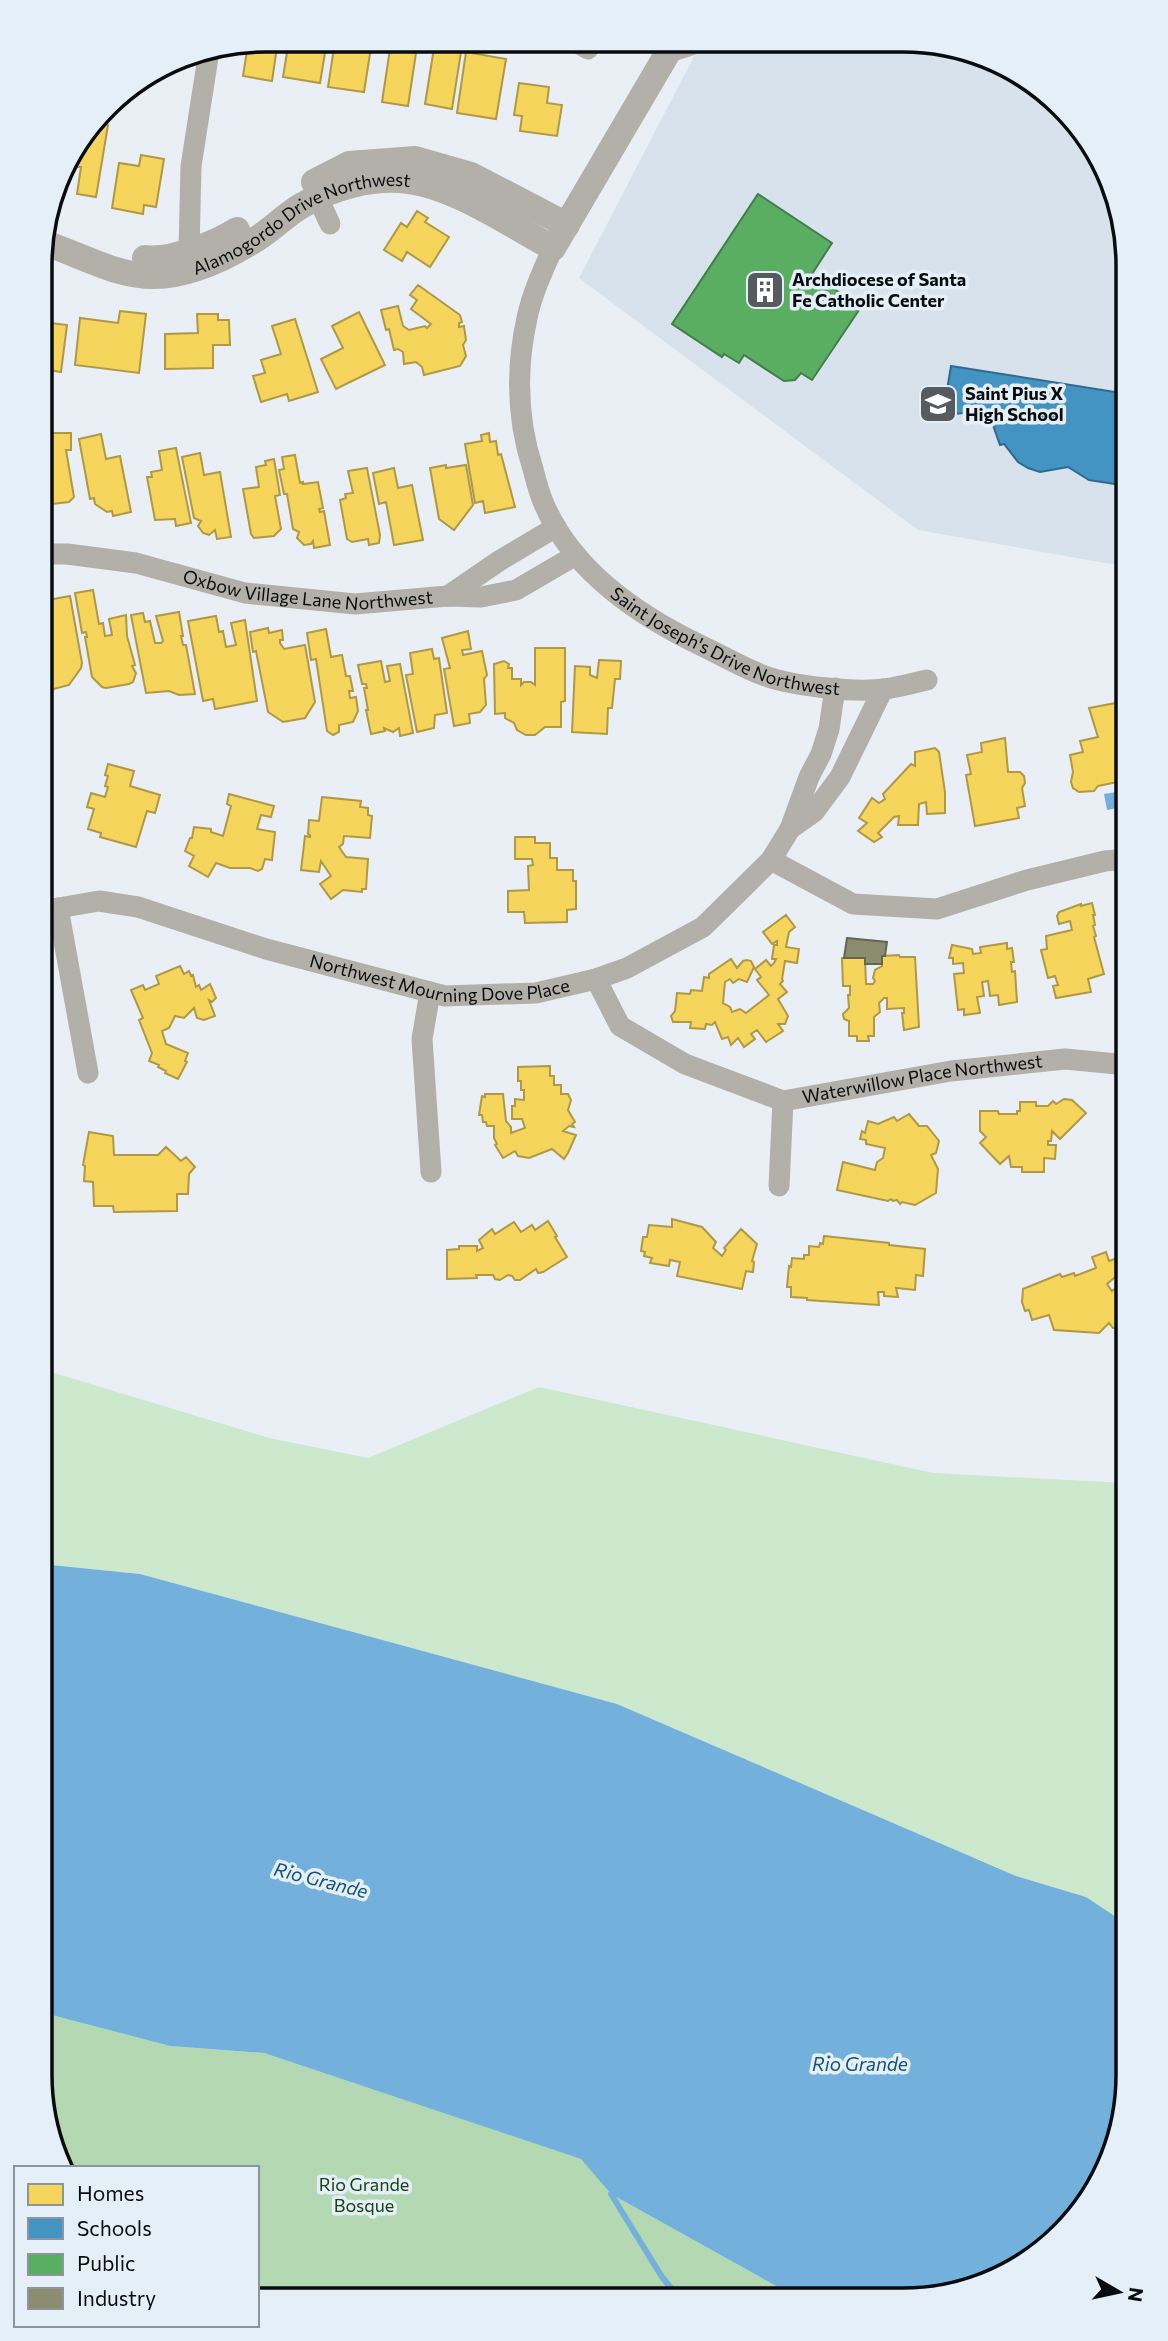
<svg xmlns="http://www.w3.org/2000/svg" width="1168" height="2341" font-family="Commissioner,sans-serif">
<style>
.built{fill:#d7e2ed}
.green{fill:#cce8cd}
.forest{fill:#b3d8b2}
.water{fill:#73b1dc}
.homes{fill:#f6d55c;stroke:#af9945;stroke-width:2}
.schools{fill:#4393c3;stroke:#326a8d;stroke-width:2}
.public{fill:#5aae61;stroke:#427d48;stroke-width:2}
.industry{fill:#8c8c6e;stroke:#656652;stroke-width:2}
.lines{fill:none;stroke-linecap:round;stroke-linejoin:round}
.stream{stroke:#73b1dc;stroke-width:6}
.minor{stroke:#b2b0a8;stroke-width:21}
.tertiary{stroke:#b2b0a8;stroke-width:26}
.labels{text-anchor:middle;stroke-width:7;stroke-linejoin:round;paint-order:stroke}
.street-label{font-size:18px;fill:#090c0f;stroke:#e5eff8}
.poi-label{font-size:18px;font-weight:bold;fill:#090c0f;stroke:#e5eff8;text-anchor:start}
.park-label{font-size:18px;fill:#194312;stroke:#e5eff8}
.water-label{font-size:19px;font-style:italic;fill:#115279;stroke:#e5eff8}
.rim{fill:none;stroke:#090c0f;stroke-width:3.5}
</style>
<rect width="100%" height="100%" fill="#e9eff4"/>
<path class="built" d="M701,43L946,44L1051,96L1116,193L1128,265V567L918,530L579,278Z"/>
<path class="green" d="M41,1369L269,1438L368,1458L539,1387L933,1473L1127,1483V1923L1122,1922L1086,1897L1016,1876L617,1704L140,1574L41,1564Z"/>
<path class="forest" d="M40,2012L170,2046L264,2053L582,2159L611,2194L801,2300L257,2299V2168H65L52,2148L40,2076Z"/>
<path class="water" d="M1128,790V806L1107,810L1104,794Z
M41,1564L140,1574L617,1704L1016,1876L1086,1897L1122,1921L1127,1923V2091L1111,2162L1081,2213L1028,2263L975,2289L903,2301L801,2300L611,2194L581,2159L264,2053L170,2046L40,2012Z"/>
<path class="homes" d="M265,40H278L272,81L243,76L248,44Z
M289,40L327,41L320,83L283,77Z
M335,41H372L364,92L328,87Z
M434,48L461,52L452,109L425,104Z
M390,49L416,53L408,106L382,102Z
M466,52L506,59L496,119L457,113Z
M519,83L549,87L547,103L562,105L557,136L520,131L522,116L514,115Z
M96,123L108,125L96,197L77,194L81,167H63Z
M141,155L164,159L156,207L144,205L143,214L112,208L119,163L139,166Z
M417,211L428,218L425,222L449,237L430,267L407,252L402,261L384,250L401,223L407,227Z
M418,285L460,315L462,322L459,323V327L464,326L466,340L463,345L466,356L460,366L424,375L422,367L416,362L404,364L403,352L398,349L394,350L389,329L386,330L381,310L398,306L403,326L409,330L425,326L427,328L431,324L411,309L417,300L410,295Z
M42,298L45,299L43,322L67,325L61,372L42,369Z
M120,311L146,314L139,373L75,365L80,318L118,323Z
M359,312L385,365L336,389L321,359L343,348L332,326Z
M197,314H218V320H229L230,345H213V368L165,369V334L198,333Z
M295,319L318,392L289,401L287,394L261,402L253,376L265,373L261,360L281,354L272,326Z
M50,433H71V450H66L74,497L69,502L52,504L46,499L42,476V454L50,452Z
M489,433L490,442L496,441L498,455L501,454L515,507L485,513L483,501L475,503L465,444L482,441L481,435Z
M101,434L106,459L120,456L131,512L113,516L112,511L107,512L95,504L94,498L90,499L79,439Z
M176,448L191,523L176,526L175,519L155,520L147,477H152L151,472L162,470L159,451Z
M200,453L204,475L220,472L231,537L217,539L215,530L209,535L203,533L198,526L201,521L194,518L182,457Z
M295,455L300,483L303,482V484L318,482L323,508L319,509L320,512L324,511L330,545L314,548L313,541L311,544L304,545L297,538L299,532L293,529L287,494H284L279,470L284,469L282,457Z
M274,459L280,495L275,496L281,529L274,536L254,538L251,534L243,489L259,487L256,467L266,465L265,461Z
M446,465V468L466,465L473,505L454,530L439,519L430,468Z
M367,468L380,535L379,543L369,545L368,539L352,542L347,539L340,500L346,498L345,494L353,493L348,471Z
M394,468L398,488L412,485L423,540L394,545L386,502L379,504L373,473Z
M93,590L99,624L103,623L105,636L112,635L109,619L126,615L127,636L135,665L132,666L136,673L133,682L129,684L106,688L102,687L92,677L85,637H87L86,632L82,633L75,593Z
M70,596L82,663L81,668L69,685L50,690L42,655L51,653L49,646L42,644V619L46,618L44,612H42V601Z
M179,612L183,636H181L183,645H186L195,694L179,695L169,691L146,693L131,615L143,613L145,622L150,621L155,643H161L163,641L156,616Z
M216,616L219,632L223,631L226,647L236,645L231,623L245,620L257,701L215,709L213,699L203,701L188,621Z
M268,628L269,633L282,630L283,640H280V643L284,649L305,645L315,702L305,718L283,722L268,712L256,651L253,652L250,632Z
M326,629L331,657L342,655L346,676H350L353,691H349L350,698L356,697L358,711L353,722L339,725V732L333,735L327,731L316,659L311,660L307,633Z
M468,631L471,649L462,650L463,655L482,651L487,675L484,679L486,705L480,712L469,714L470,723L454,726L444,669L450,668L442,638Z
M535,648H565V701L561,702V727H545L535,735H526L517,730L514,723L505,718V713L495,714L494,664L504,661L509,664L508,668H512V679H521V685L524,682H531L535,685Z
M432,649L434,659L439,658L447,713L435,715L434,728L417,732L406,675L413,674L410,653Z
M599,660L621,661L620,679H615L612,708H608L607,734L572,732L575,666L590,667V675L597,678Z
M381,661L385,682L390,681L387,666L400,664L413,733L400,736L399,728L393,732L384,728L385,731L371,734L366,710H368L364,688H367L366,684H362L358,665Z
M1121,702L1124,715L1121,716L1128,748V780L1098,786L1094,791L1079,792L1073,788L1071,782L1073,772L1070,755L1083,752L1080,741L1098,737L1089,708Z
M1005,738L1008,772H1020L1024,776L1025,783L1022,788L1025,806L1017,808L1019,818L975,826L966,775L971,774L967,755L982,752L981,743Z
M935,748L939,752L945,792V813L927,814L926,802L919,804L918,825H898L899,816L894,817L878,833L882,837L874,842L858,831L867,823L859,818L872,798L879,803L885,799L883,794L911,764L915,766V752Z
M108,764L134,771L130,786L160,795L155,813L147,811L136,847L100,837L101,833L88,829L94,809L87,807L91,793L105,797L108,787L105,786L108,776L105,775Z
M229,794L274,806L271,817L261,815L257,829L275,832L272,860L265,859L262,869L258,871L250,868H230L216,863L208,877L189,866L194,856L185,851L190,838H192L194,827L211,829V832L223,836L231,806L227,804Z
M322,797L361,801L360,807L368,808V815L372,816L370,838L344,836L343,844L339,847L346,857L368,859L366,889H362V892L343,890L331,899L320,884L331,876L321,861L319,872L301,870L305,836L310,837V835L308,834L309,820L319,821Z
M515,837H535V843H550V858H557V870H573V881H576V909L567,910V922L525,923L524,912H508V891L529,890L528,866L533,865L532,859H515Z
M1092,903L1095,915H1093L1095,925L1093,926L1096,936L1094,937L1104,974L1088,979L1091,992L1056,998L1053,986L1058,985L1055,976L1048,978L1041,950L1047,949L1046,936L1072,930L1070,921L1059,924L1057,916L1059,912L1081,904V906Z
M786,915L795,927L789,932L786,947L799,949L797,963L785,961L782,979L783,981L780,984L787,992L778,999L788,1016L785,1024H778L783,1031L766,1042L757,1030L751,1034L755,1039L744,1047L738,1038L731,1045L728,1037L722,1039L715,1022L712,1025L706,1024L705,1029L690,1028L691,1022H673L671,1016L675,1011L677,993L690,994L691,990L702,991L704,977L709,978V974L731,959L737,968L743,961L747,960L751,961L754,967L747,982L739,979L733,983L730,979L725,982L723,1003L730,1007L732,1012L740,1009L746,1013L769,995L757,980L761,977L755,969L766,960L771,966L774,963L776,959H772L774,945H777V941L772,944L763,932Z
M1007,943V949L1012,948L1014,962H1011L1012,972L1015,971L1017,1002L999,1005L998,995L990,996L988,981L982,982L984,996L977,997L980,1013L964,1015V1009L958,1010L954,974L964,973L963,963L953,964V958H949L952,945L972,949L973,954L981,953L980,947Z
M899,955L900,957H915L919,1027L904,1030L902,1013H904V1008L887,1009V998H884L879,1003L880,1012L874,1017V1036H868L869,1041H857V1036H849V1021L844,1019L843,1014L849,1008L848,995H850V986H843L842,958H865L866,984H873L875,981L873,978L875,970L882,966V956Z
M180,966L184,974L189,971L191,976L193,975L196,987L199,985L201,990L210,984L216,998L212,1002L209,1000L215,1016L204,1020L197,1018L194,1008L184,1018L175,1016L169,1028L162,1031L166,1044L188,1053L185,1061L187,1062L178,1079L165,1073L166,1071L158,1067L159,1065L149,1061L152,1053L139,1020L143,1018L131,990L143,985L145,990L159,984L156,976Z
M550,1066V1076H554V1085H561V1094H568L571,1100L568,1110L575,1122L572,1124L574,1127L569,1126L563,1131L576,1135L568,1153L564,1159L552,1149L529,1158L518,1156L515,1151L503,1158L495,1145L497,1144L494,1138V1126H487L486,1122H483L482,1115H479L482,1096L485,1097V1094H503L506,1121L511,1127V1133L525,1128L522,1119H512V1106H515V1099L524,1100V1090H521V1081H518V1067Z
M1064,1099L1072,1100L1086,1113L1060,1139L1052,1131L1051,1141H1048V1145H1056L1055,1159L1044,1158V1172H1022V1167H1011L1009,1156L1000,1164L980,1143L986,1137L980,1131V1111H998L999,1114H1017V1111H1020V1102H1036V1106H1048L1053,1101L1056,1104Z
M909,1114L919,1126H927L939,1141L936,1153L931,1155L938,1169L936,1193L915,1205L902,1202L900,1204L897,1200L893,1201L891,1199L888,1201L837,1190L843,1162L875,1170L877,1162L883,1158L885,1148L866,1144V1140L860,1139L862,1131L865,1133L868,1121L878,1124L894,1117L897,1121Z
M89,1132L113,1136L114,1155H158L166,1147L181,1161L186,1157L195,1167L189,1174L188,1194H177V1211L114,1212L113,1206H94L93,1182L84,1181L85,1166L83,1165Z
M41,1154H47L46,1176H41Z
M672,1219L702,1227L716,1242L713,1248L722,1256L726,1250L724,1248L741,1229L757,1244L752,1261L754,1262L753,1272L746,1271L742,1289L677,1276L680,1262L670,1260L669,1266L650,1263L652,1258L644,1256L645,1252L641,1251L643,1237H647L649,1225L672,1227Z
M548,1221L557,1236L555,1237L567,1257L543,1272L538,1273L536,1269L520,1280H515L512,1276L508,1275L500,1280L495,1279L493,1275H476L477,1278L447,1279V1250L459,1249V1246H477V1251L483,1248L479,1240L492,1229L495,1234L514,1222L521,1232L532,1225L535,1230Z
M824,1236L889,1243V1245L925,1249L923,1276L916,1275L915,1290L896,1288L898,1297L884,1296V1292H878L879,1305L807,1300V1298L791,1297V1287H787L789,1266L791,1267L792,1258L804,1259V1255H809V1246L819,1247L820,1243L823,1244Z
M1106,1252L1109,1261L1120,1257L1127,1267L1107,1284L1112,1291L1126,1280L1127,1282V1320L1118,1323V1328H1113L1109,1323L1099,1333L1054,1330L1049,1315L1032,1320L1029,1310L1025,1311L1022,1302L1023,1289L1060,1274L1062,1277L1074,1273L1075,1276L1096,1268L1092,1257Z"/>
<path class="schools" d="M951,366L1128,394V486L1089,480L1068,467L1040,472L1028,468L1018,462L1004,444L1000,445L988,411L943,415Z"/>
<path class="public" d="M758,194L832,243L812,274L861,307L812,380L801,373L795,380L784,381L744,355L739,363L724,354L722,357L672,324Z"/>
<path class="industry" d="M847,938L887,942L885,956H882V964H865V958H844Z"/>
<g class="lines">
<path class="stream" d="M611,2194L662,2277L681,2300"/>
<g class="minor">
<path d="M576,42L588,49"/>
<path d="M318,198L330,224"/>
<path id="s1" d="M553,248C543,270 532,294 527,318C516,368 517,420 533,469C536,481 539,493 544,504C573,572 639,616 702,646C723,656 743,668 765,676C794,686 854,693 885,689C899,687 913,683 927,680"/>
<path d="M192,264L189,251L191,166L209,51"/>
<path id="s2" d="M42,554H67L136,563L245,593L355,604L448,596L481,597L516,590L576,555"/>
<path d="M448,596L499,561L556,527"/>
<path d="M835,688L829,729L821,754L809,777L790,829L814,812L840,777L883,689"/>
<path d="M771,860L853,904L937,909L1027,880L1105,861L1128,859"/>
<path d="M58,908L88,1073"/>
<path id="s3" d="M41,911L99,901L138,907L266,949L445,996L536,993L596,979L627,968L703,927L771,860L790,829"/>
<path id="s4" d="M596,979L620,1026L685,1064L783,1101L951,1071L1065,1059L1128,1065"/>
<path d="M430,992L422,1039L431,1172"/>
<path d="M779,1186L783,1101"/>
</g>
<g class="tertiary">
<path d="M314,182L349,164L415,159L471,175L567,225"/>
<path id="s5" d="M42,242C79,254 114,276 154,276C191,276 228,257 258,238C273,228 286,215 301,206C331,188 373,176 408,181C454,186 512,226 553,248L670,49L689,43"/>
<path d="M145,258C170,262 216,243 237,230"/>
</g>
</g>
<defs>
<symbol id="building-square" viewBox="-11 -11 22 22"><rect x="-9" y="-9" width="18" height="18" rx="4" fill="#575b5f" stroke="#e5eff8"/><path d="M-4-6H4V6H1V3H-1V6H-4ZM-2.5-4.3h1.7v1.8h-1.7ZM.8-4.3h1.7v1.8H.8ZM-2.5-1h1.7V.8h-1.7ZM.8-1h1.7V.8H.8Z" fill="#fff"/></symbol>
<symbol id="school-square" viewBox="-11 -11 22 22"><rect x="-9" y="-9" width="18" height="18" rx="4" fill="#575b5f" stroke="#e5eff8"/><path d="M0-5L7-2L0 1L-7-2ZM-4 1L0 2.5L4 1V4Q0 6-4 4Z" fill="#fff"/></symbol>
</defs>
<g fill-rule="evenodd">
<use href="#building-square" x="743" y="268" width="44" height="44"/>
<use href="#school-square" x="916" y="382" width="44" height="44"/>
</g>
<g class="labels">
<g class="street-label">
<text dy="6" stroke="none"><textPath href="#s5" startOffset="278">Alamogordo Drive Northwest</textPath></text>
<text dy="6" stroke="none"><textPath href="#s2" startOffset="270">Oxbow Village Lane Northwest</textPath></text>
<text dy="6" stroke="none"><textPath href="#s1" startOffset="502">Saint Joseph's Drive Northwest</textPath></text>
<text dy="6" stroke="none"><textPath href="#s3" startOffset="411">Northwest Mourning Dove Place</textPath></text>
<text dy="6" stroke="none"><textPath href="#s4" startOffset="374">Waterwillow Place Northwest</textPath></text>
</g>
<g class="poi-label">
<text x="792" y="286">Archdiocese of Santa<tspan x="792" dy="21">Fe Catholic Center</tspan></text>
<text x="965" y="400">Saint Pius X<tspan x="965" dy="21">High School</tspan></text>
</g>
<g class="park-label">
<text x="364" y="2191">Rio Grande<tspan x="364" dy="21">Bosque</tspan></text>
</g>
<g class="water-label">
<text transform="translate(321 1880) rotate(14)" y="7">Rio Grande</text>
<text x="860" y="2071">Rio Grande</text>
</g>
</g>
<path d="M0 0H1168V2341H0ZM265 52H903A213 213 0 0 1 1116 265V2075A213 213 0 0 1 903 2288H265A213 213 0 0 1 52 2075V265A213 213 0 0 1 265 52Z" fill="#e5eff8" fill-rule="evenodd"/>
<path class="rim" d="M265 52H903A213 213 0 0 1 1116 265V2075A213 213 0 0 1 903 2288H265A213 213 0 0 1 52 2075V265A213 213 0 0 1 265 52Z"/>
<rect x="14" y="2166" width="245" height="161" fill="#e5eff8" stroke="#8d949b" stroke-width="2"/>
<rect x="28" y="2184" width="35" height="21" fill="#f6d55c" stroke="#8d949b" stroke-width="2"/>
<text x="77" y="2201" font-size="21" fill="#090c0f">Homes</text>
<rect x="28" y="2218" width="35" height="21" fill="#4393c3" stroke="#8d949b" stroke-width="2"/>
<text x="77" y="2236" font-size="21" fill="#090c0f">Schools</text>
<rect x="28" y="2254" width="35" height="21" fill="#5aae61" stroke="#8d949b" stroke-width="2"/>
<text x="77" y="2271" font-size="21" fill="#090c0f">Public</text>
<rect x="28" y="2288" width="35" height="21" fill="#8c8c6e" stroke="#8d949b" stroke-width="2"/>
<text x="77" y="2306" font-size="21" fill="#090c0f">Industry</text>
<g transform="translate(1119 2292) rotate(99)" stroke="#e5eff8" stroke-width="5" paint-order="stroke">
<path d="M0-5L12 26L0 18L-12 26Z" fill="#090c0f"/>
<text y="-10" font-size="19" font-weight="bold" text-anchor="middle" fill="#090c0f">N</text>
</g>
</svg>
